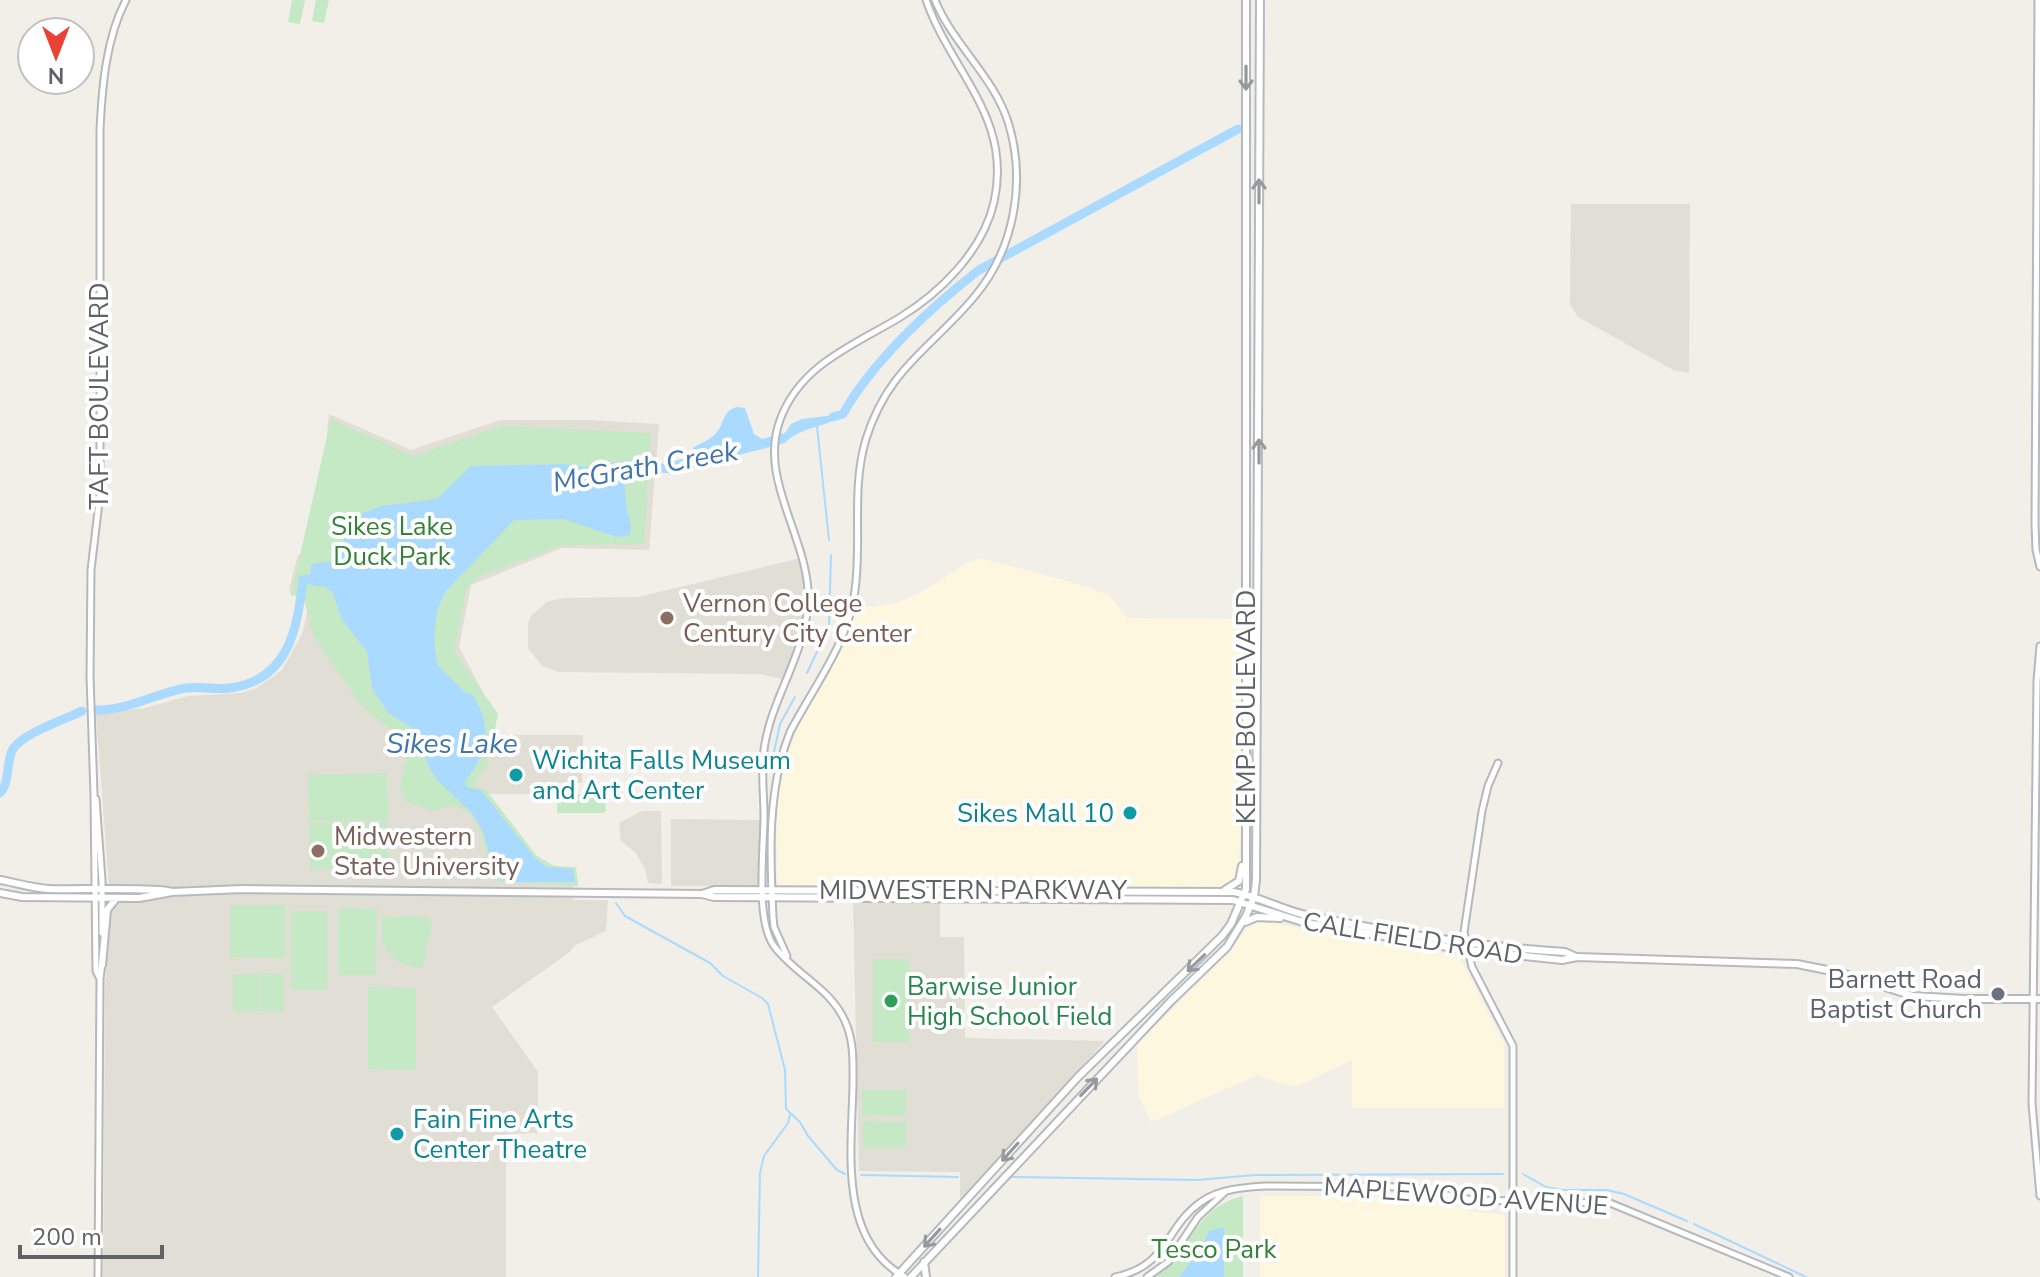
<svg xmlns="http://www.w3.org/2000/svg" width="2040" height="1277" font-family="'Nunito Sans',sans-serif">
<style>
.commercial{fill:#fef7e0}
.education{fill:#e1ded6}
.green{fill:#c5e8c5}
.water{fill:#aadaff}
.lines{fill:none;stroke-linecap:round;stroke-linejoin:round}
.stream{stroke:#aadaff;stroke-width:2}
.river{stroke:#aadaff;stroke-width:9}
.tertiary-casing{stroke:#b5b8bc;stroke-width:9}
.secondary-casing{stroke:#b6babf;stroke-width:10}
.tertiary{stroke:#fff;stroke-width:5}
.secondary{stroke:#fff;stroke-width:6}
.oneway{stroke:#979a9d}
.education-dot{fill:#8d6e63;stroke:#fff;stroke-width:3}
.culture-dot{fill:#0f9aa8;stroke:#fff;stroke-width:3}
.worship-dot{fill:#6b7280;stroke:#fff;stroke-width:3}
.leisure-dot{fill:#2e9e5b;stroke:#fff;stroke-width:3}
.labels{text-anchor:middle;stroke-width:8;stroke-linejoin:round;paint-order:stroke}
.street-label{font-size:26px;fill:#5f6368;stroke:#fff}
.park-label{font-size:26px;fill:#348238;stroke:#fff}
.education-label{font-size:26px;fill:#785e54;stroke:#fff;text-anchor:start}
.culture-label{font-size:26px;fill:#0d838f;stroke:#fff;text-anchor:start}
.worship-label{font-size:26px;fill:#5b616d;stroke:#fff;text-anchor:end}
.leisure-label{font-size:26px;fill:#27864d;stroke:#fff;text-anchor:start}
.water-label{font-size:28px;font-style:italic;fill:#4174aa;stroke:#fff}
</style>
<rect width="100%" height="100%" fill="#f1efe8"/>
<path class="commercial" d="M980,558L1085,586L1110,596L1127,618L1242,619L1241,834L1238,877L1234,883L1223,887L1096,889L777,885L776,818L783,763L810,702L838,655L857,606L874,607L896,603L918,594L969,562Z
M1261,921L1459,956L1504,1044V1108H1352V1060L1295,1087L1257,1075L1151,1122L1138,1094L1137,1044L1229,953L1247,928Z
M1260,1196L1408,1197L1431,1200L1472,1211L1505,1215V1277H1260Z"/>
<path class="education" d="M1571,204H1690L1689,373L1673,370L1578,317L1570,304Z
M329,414L411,450L500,420H590L659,424L649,550L562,548L471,585L459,647L495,715L491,735H583L582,783H554L543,794H489L535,858L548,866L574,870L573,900H608L606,931L574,946L570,952L492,1007L538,1072V1133L506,1134V1277H103L105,992L109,914L114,902L109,888L96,713L145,708L188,696L241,693L257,688L282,670L302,634L307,613L304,598L291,595L289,589L298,555L315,551Z
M797,559L802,563L805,611L799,644L786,680L760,674L558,672L542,666L528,648V624L531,616L547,602L563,598L638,597Z
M642,811H661L662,884L648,883L645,869L636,853L621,841L619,823Z
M671,819L761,820L760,886H671Z
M853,902L940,903V937H964L965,1038L1105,1041L960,1202V1172L859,1171Z"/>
<path class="green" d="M292,0H305L300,24L288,22Z
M316,0H329L324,23L312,21Z
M331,419L413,456L502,426L651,433L644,544L562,545L480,576L466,589L454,651L498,714L488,763L473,786L486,790L536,855L554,866L576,867L578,886L494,881C486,853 479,789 436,811L405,802L400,785L408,752L403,738L363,708L314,637L304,598L291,595Z
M387,773L388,820L309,821L308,775Z
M557,794H604L606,811L603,813H557Z
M387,822L388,867L310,869L309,823Z
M231,905H285V958L230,957Z
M338,908L377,909L376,975H338Z
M291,911H327V990H291Z
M417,916L429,918L432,925L422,968C390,964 379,949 382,917Z
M873,959H909V1042H873Z
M260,973L284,974V1011H260Z
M233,974H259V1011H233Z
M368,987L416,988V1070L368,1069Z
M862,1090H906V1116L862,1115Z
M863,1121L906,1122V1147H863Z
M1243,1196V1277H1154C1194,1251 1190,1210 1243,1196Z"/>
<path class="water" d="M737,407L745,408L754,434L762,439L785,433L791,424L802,419L843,414C825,429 801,426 785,443L703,464L679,474L637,471L624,476C625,485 625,494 626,502C626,514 633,522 630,535L616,537L564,519L514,520L446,591L437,610L434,641L438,666L466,693L473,695C493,727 488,754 464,782L469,788L481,790L535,858L547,867L573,869L575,882H510L495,876L483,831L471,812L437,780L428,765L417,731L389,713L378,698L372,688L367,652L341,618L333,593L326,587L310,585L311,564L336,561L350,524L363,513L381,506L437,499L471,466L562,464L588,467L633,460L665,464L692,456L693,448C700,443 711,440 716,433C725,423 722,411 737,407Z
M1224,1227V1277H1179L1200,1250L1197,1245L1204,1243L1209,1231Z"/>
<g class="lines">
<path class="stream" d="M817,426L829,540
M807,673L829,626L831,555
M770,771L780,724L795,697
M616,903L625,916L710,963L723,976L762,998L768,1004L785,1070L786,1109L800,1122L808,1136L837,1170L845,1174
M1523,1174L1546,1187L1562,1190H1607L1624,1194L1687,1221
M861,1175L958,1177
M1012,1177L1198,1180L1255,1175L1503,1174
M1694,1224L1806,1277
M758,1277L760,1173L764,1156L788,1123L790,1115"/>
<path class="river" d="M833,417L843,414C872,362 931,307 979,270L1238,129
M96,710C127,711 156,693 186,688C201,686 216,690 230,688C289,680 297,629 303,580L320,577
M0,793C10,782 6,764 12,751C18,735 66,719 82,711"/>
<defs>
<path id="tertiary" d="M2038,0L2035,524L2036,550L2040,567
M2040,646L2037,681L2032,1103L2040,1196
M1498,763L1488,786L1482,811L1464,932L1472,967L1513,1046V1277
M96,799L102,880V933
M787,956L774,927L773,917C770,856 767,789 790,732C814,686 849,642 855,590C862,539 851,489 866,439C888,368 932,348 975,296C1014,249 1026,183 1009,125C995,77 953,45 935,0
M100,979L96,971L94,794L90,677L91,570L100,494V130C102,87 106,38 126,0
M98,1277L100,979L102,963
M905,1277C837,1240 852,1148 853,1084C853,1064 854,1044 847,1026C833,988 796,976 774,946C755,920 764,849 764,816C764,799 762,782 763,765C763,704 811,655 808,590C804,532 759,477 780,420C800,365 852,346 899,318C940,293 983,251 994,202C1013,118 951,72 926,0
M1115,1277C1169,1266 1165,1227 1201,1202C1218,1189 1246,1187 1267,1186L1409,1187L1472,1200L1610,1203L1789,1277
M1147,1277L1168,1262L1198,1217L1224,1193"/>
<path id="secondary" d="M0,880C16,883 33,888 49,889C69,890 163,887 172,892
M1225,890L1239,881L1242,866
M0,893L22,897L139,898L172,892L242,889L702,894L714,897L1233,900L1306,923L1460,949L1562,960L1577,957L1797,964L1842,973L1913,996L1964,999H2040
M702,894L714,890L1234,892C1261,897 1284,911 1310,916C1394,933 1480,947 1565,952L1574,956
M1245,922L1257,917L1280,918
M102,965L107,910L115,900
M924,1262L926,1277
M896,1277L1078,1077L1222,936L1231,924L1246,889V0
M911,1277L1171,1001L1227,947L1246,916L1254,897L1256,880L1260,0"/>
</defs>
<use href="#tertiary" class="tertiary-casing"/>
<use href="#secondary" class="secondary-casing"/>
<use href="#tertiary" class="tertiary"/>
<use href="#secondary" class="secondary"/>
</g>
<defs><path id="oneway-shaft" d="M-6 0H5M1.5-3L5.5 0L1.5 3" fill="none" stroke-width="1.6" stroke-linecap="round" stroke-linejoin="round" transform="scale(2)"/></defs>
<g class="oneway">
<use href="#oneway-shaft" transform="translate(1246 78) rotate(90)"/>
<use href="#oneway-shaft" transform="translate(1259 191) rotate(-90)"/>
<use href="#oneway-shaft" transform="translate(1259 451) rotate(-90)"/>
<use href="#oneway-shaft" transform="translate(1196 963) rotate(136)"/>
<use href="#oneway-shaft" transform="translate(1089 1087) rotate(-46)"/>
<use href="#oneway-shaft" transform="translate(1010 1152) rotate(132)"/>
<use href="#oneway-shaft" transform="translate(932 1238) rotate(132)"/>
</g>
<g class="education-dot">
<circle cx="667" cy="618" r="8"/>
<circle cx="318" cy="851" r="8"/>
</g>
<g class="culture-dot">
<circle cx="516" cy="775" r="8"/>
<circle cx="1130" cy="813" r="8"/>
<circle cx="397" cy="1134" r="8"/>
</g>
<circle class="worship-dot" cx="1998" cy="994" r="8"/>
<circle class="leisure-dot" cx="891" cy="1001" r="8"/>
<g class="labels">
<g class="street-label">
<text transform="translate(99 396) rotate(-90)" y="9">TAFT BOULEVARD</text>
<text transform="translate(1246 707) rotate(-90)" y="9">KEMP BOULEVARD</text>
<text x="973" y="899">MIDWESTERN PARKWAY</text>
<text transform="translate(1413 938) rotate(9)" y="9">CALL FIELD ROAD</text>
<text transform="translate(1466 1196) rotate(4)" y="9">MAPLEWOOD AVENUE</text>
</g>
<g class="park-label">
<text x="392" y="535">Sikes Lake<tspan x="392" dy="30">Duck Park</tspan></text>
<text x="1214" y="1258">Tesco Park</text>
</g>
<g class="education-label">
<text x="683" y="612">Vernon College<tspan x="683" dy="30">Century City Center</tspan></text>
<text x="334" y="845">Midwestern<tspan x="334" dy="30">State University</tspan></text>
</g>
<g class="culture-label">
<text x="532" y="769">Wichita Falls Museum<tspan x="532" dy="30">and Art Center</tspan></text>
<text x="1114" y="822" text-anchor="end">Sikes Mall 10</text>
<text x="413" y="1128">Fain Fine Arts<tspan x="413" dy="30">Center Theatre</tspan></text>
</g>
<g class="worship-label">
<text x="1982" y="988">Barnett Road<tspan x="1982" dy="30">Baptist Church</tspan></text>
</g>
<g class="leisure-label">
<text x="907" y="995">Barwise Junior<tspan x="907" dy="30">High School Field</tspan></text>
</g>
<g class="water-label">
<text transform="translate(645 466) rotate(-10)" y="10">McGrath Creek</text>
<text x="452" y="753">Sikes Lake</text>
</g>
</g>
<g transform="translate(56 56) rotate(180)"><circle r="38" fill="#ffffff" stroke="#bfc1c3" stroke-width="2"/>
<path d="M0-6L14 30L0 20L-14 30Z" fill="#ea4335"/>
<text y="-12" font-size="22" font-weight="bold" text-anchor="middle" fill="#5f6368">N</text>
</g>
<path d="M20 1245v12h142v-12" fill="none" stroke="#5f6368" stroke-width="4"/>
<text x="32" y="1245" font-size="24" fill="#5f6368" stroke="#ffffff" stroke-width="6" paint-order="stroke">200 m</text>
</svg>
